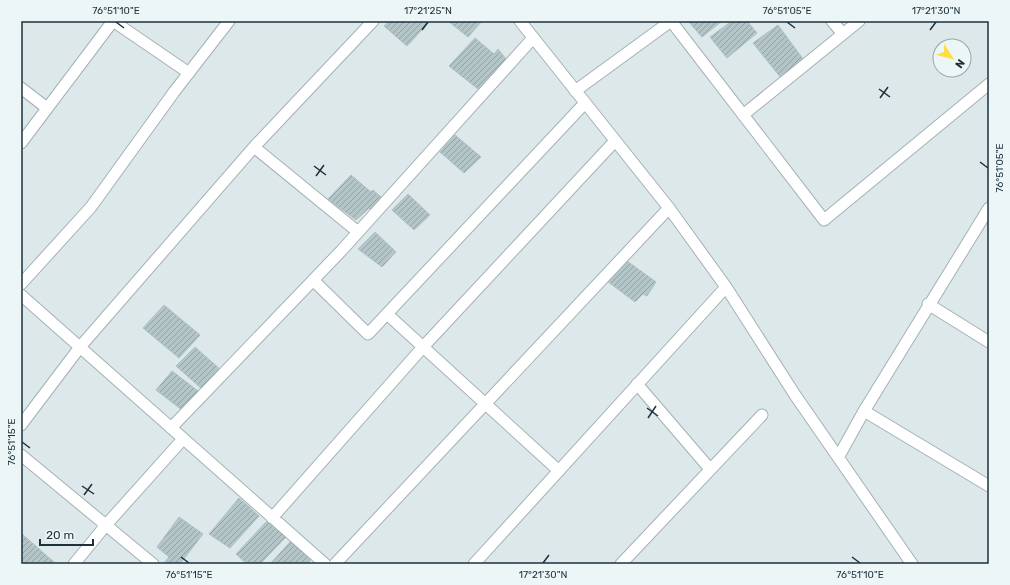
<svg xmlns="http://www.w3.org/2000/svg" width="1010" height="585" font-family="Rubik,sans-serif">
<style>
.building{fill:url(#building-hatch);stroke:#aec1c4}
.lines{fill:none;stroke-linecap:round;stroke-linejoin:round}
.minor-casing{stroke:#a3b1b6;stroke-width:13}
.minor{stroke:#fff;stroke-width:11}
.ticks{fill:none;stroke:#1d313b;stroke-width:1.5}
.neatline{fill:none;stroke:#1d313b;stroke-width:1.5}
.ticks-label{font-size:10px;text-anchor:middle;fill:#1d313b}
</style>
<defs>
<pattern id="building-hatch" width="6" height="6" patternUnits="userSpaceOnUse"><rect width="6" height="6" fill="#b4c5c8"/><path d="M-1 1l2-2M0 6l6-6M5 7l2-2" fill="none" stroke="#92a1a4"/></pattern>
</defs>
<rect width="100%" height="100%" fill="#dce8ea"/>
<path class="building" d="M389,21H430L407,46L384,26Z
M448,21H482L468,37Z
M688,21H722L702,37Z
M732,21H747L757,33L727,58L710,37Z
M778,25L803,59L781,78L753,43Z
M475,38L494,54L498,49L506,59L478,89L449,66Z
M455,135L481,157L464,173L440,152Z
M351,175L371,192L373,190L382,198L372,211L369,208L356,220L328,199Z
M408,194L430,215L414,230L392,210Z
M375,232L396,252L382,267L358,249Z
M627,261L656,282L647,296L643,294L635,302L607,281Z
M164,305L200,335L179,358L143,328Z
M195,347L221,370L202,389L176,366Z
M172,371L198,391L182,410L156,390Z
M239,498L259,516L230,548L209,534Z
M179,517L203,534L180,564H166L164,563L169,557L157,547Z
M267,521L286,537L260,564H247L236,554Z
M22,534L54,562L53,564H21Z
M290,542L312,558L307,564H270Z"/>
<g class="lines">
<defs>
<path id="minor" d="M113,21L189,73
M520,21L669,208L726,287L795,395L912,564
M832,21L843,34
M21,88L47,108
M575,91L671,21L824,220L989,84
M743,115L859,21
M21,143L113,21
M254,147L358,232
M313,280L368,334L585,103
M21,284L91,207L174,92L229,21
M21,295L325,564
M928,304L989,342
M387,314L559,471
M637,384L710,469
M864,411L989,486
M21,425L80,347L254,147L373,21
M171,428L342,250L533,38
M21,455L153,564
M839,456L864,411L989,208
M272,518L423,347L615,141
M74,564L106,525L183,439
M335,564L669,208
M474,564L726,287
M621,564L762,415"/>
</defs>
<use href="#minor" class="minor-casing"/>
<use href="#minor" class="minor"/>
</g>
<path class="ticks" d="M116,22L124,28M787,22L795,28M422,30L428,22M930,30L936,22M879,89L890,97M880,98L888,87M980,162L988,168M314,166L326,175M316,176L324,165M647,408L658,416M648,418L656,406M22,442L30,448M82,486L94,494M84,495L92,484M181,557L189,563M852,557L860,563M543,563L549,555"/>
<rect width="1010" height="585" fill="none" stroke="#ecf6f7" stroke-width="44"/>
<g transform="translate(952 58) rotate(126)"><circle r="19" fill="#ecf6f7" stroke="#99a7ac"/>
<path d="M0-3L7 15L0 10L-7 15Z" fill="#ffde45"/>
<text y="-6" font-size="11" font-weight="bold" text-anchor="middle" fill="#1d313b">N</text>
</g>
<path d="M40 539v6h53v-6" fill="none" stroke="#1d313b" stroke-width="2"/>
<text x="46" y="539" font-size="12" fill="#1d313b" stroke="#ecf6f7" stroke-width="3" paint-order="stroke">20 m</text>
<rect x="22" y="22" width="966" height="541" class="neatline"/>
<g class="ticks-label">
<text x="116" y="14">76°51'10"E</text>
<text x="428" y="14">17°21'25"N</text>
<text x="787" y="14">76°51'05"E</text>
<text x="936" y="14">17°21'30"N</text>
<text transform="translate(999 168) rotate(-90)" y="4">76°51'05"E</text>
<text transform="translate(11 442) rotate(-90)" y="4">76°51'15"E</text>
<text x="189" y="578">76°51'15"E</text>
<text x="543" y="578">17°21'30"N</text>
<text x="860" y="578">76°51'10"E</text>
</g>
</svg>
